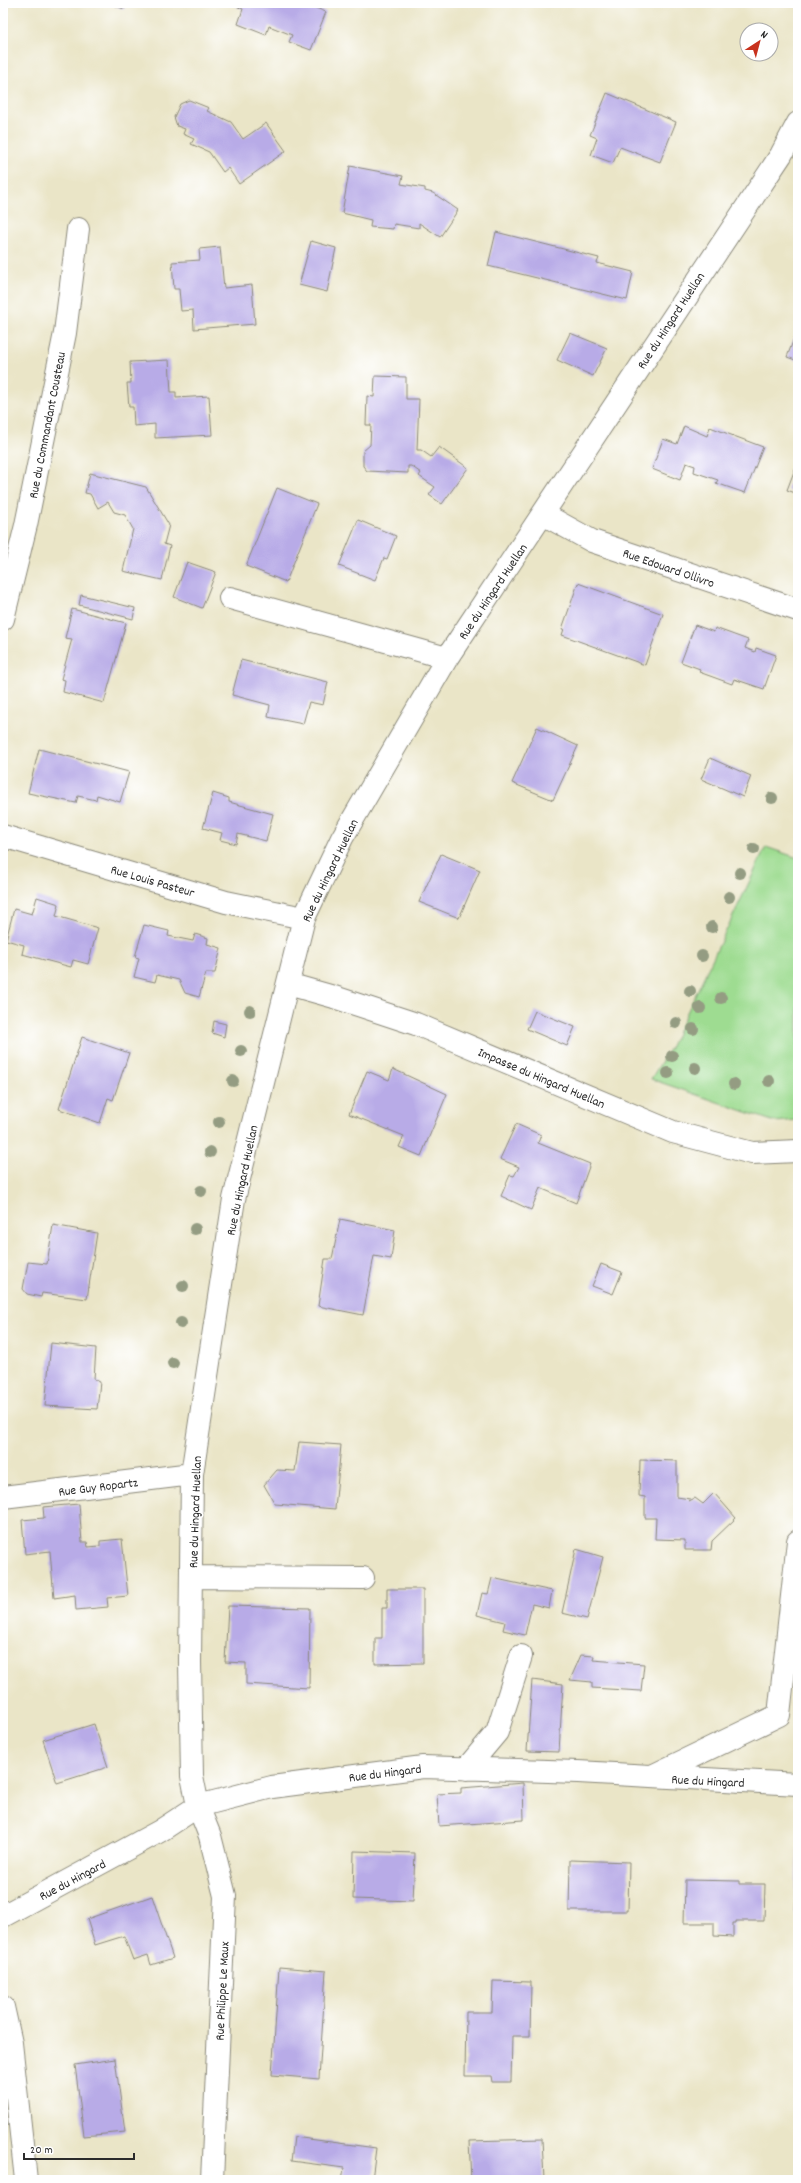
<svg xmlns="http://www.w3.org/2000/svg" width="801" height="2183" font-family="Dekko,sans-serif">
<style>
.green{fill:#9edc91;stroke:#64845e}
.building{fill:#b8abe7}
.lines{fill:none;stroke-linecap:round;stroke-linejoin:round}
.minor-casing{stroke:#8a8879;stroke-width:24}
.minor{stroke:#fff;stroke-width:22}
.tree{fill:#949c82}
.labels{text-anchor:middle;stroke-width:3.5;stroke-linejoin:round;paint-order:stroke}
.street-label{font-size:13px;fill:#2b2b2b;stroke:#fff}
</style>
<rect width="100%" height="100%" fill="#fff"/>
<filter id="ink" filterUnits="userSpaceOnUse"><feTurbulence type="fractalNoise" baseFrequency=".025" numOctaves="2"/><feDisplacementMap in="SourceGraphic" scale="8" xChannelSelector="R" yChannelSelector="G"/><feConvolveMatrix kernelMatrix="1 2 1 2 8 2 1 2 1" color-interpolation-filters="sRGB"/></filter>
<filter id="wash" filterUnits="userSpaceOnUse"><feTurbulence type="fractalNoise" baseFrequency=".012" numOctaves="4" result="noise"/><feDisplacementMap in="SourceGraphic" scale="16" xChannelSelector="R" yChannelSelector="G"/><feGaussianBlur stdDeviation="0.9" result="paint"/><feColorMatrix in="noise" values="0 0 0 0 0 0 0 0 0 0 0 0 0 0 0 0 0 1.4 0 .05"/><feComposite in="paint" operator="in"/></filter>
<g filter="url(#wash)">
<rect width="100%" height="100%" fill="#eae5c7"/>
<path class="green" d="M766,847L798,858V1120L775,1122L651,1079L671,1046Z"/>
<g id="blocks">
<path class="building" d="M108,3H127L124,9Z
M229,3H303L326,12L311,50L289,42L292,35L269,26L266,35L238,24L243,9Z
M607,93L676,122L660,162L620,147L613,163L591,155L597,138L590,135Z
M189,100L209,108L207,111L231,122L243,139L266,123L286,151L239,184L228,168L223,172L209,152L191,144L194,139L183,134L185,129L177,126L174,117L180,104Z
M350,166L403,176L401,184L425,188V191L433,193L458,210L440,237L419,223V228L394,224L393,229L370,227L371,220L342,213Z
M496,232L599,258L597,263L633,272L627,300L488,266Z
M311,241L336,248L327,292L299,285Z
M220,247L224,288L252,285L255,324L194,329L193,310L181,311L179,289H174L172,262L200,260L199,249Z
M798,328V361L787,357Z
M570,333L607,348L593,376L557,360Z
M169,360L171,392H176V398L209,396L212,435L155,438V424L134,426L133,407H129L127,383H131L130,362Z
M375,376L406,377V399H419L417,450H421L431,457L439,447L468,468L442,504L429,495L435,487L419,476L421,473L411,466H408V473L367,471L363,466V451L370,445L371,425H366L367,396L374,397Z
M684,426L707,436L710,427L763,447L745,493L716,483L718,480L694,472L695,466L686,463L680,480L652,469L663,439L677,444Z
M798,461V494L787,490Z
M90,473L146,487L169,525L164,544L170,546L162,580L123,571L133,529L125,515L114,512L108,502L98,508L90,494L85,493Z
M277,488L317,504L286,582L246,566Z
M358,520L396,536L387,559L384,558L375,580L339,566Z
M187,562L216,572L202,608L174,597Z
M578,583L663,614L645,665L562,635L564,629H562Z
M81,595L135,608L133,619L79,605Z
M72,609L126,623L104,703L63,692L65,680L61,679L72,639L65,638Z
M695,625L714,632L715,628L748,640L745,648L755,652L756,648L776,655L764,689L734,679L732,684L699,672L700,669L681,662Z
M241,660L328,682L323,705L309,702L303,724L268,717L270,705L232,695Z
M537,727L578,746L553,800L512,783Z
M39,749L129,772L120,802L97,795L96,800L78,796L76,803L28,793Z
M710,758L751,776L743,797L701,779Z
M213,793L229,798V802L273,814L266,841L238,834L236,844L220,840L222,833L203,828Z
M441,854L480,870L459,918L419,902Z
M37,897L59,904L56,916L98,928L88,964L73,960L71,967L22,954L24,945L6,940L14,909L32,914Z
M144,925L169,931L168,936L193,941L195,934L208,938L207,944L221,948L215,973H206L199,997L185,993L179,980L157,975L155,982L134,977L139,958L135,957Z
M535,1011L575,1027L567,1046L527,1029Z
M214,1021L226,1024L224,1037L212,1033Z
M82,1037L129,1053L113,1100L108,1098L100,1123L59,1109Z
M393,1069L447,1094L421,1156L399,1147L404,1136L349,1114L367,1071L389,1080Z
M516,1124L541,1135L538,1143L590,1164L576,1203L540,1188L531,1210L501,1196L510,1175L514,1176L519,1167L500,1159Z
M340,1219L395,1230L391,1259L374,1256L363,1315L318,1306L325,1259H332Z
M53,1225L97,1233L87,1299L42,1293L41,1297L27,1294L23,1289L28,1262L47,1264Z
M601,1264L622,1272L613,1294L592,1286Z
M51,1343L96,1348L94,1379L100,1382L97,1409L45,1406Z
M299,1442L341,1445L335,1509L275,1504L264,1485L277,1470L295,1471Z
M640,1460L677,1461V1497L690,1499L689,1501L695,1498L703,1504L714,1493L736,1518L712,1541L711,1550H685V1540L655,1539L656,1518H645V1497L639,1496Z
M79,1504L82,1542H87L88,1547L100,1546V1541L122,1539L128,1596L107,1598L108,1607L76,1610L75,1595L54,1598L50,1551L25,1554L22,1520L44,1518L43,1507Z
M576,1549L603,1557L587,1619L562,1613Z
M492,1578L552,1591L549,1608L532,1604L525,1635L503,1630L505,1622L477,1615L482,1593L488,1594Z
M387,1589H423V1663L375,1664V1638H382V1608H387Z
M228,1606L310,1608L309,1688L246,1684V1663L225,1662Z
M581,1655L594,1656L593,1660L644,1664L641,1691L592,1688V1682L570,1680Z
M532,1680L563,1684L559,1752L527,1751Z
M94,1724L108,1767L57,1783L43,1740Z
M523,1783L524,1820L439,1826L437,1794L461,1793V1788Z
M797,1847L798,1915H795Z
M354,1851L415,1853L413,1901L353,1899Z
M570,1860L629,1862L628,1911H569Z
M685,1880L739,1881V1884H765L764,1921H736V1923H733V1937L714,1936V1923H684Z
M152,1896L173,1958L151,1965L148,1955L133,1960L124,1936L95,1945L87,1919Z
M279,1967L326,1971L319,2079L272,2075Z
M493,1981L531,1982L530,2036H512L511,2082H492L491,2076H465L466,2012H492Z
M115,2059L125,2132L84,2136L75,2065Z
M294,2137L376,2148L372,2180H342L344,2168L291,2161Z
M542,2139L544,2180H471L469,2141Z"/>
</g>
</g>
<g filter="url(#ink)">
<use href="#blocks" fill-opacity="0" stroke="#8a8879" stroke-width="1"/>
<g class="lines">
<defs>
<path id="minor" d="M543,514L592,541L798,610
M230,598L447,658
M3,619L26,525L65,333L78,229
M3,836L226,902L304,918
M288,984L334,997L416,1024L673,1132L752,1153L798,1151
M3,1497L192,1474
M191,1577L363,1578
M466,1769L497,1732L521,1656
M652,1776L779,1715L798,1541
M3,1916L160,1831L198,1806L272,1787L423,1767L578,1772L798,1784
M3,2007L11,2043L26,2180
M212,2180L225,1896L210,1836L198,1806L192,1776L190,1662L192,1474L234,1199L304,918L342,838L447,658L781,155L798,123"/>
</defs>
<use href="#minor" class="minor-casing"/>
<use href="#minor" class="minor"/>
</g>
<g class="tree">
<circle cx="772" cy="798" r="6"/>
<circle cx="754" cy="849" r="6"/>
<circle cx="740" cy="873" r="6"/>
<circle cx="729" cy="897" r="6"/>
<circle cx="712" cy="927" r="6"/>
<circle cx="702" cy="956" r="6"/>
<circle cx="690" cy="991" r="6"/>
<circle cx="721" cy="998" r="6"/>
<circle cx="700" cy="1008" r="6"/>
<circle cx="250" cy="1011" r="6"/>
<circle cx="676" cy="1023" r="6"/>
<circle cx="693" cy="1029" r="6"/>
<circle cx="241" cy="1051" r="6"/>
<circle cx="672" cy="1056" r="6"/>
<circle cx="695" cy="1068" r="6"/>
<circle cx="668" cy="1073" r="6"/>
<circle cx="233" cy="1081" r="6"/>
<circle cx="769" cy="1081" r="6"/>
<circle cx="734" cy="1084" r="6"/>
<circle cx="219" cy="1122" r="6"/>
<circle cx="210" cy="1152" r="6"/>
<circle cx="201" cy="1191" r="6"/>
<circle cx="195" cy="1229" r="6"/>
<circle cx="183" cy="1286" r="6"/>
<circle cx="181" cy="1323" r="6"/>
<circle cx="173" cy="1363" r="6"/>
</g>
</g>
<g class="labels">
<g class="street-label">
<text transform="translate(670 320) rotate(-57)" y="5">Rue du Hingard Huellan</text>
<text transform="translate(46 425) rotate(-79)" y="5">Rue du Commandant Cousteau</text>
<text transform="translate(669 567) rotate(19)" y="5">Rue Edouard Ollivro</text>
<text transform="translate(492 591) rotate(-56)" y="5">Rue du Hingard Huellan</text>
<text transform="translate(329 870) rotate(-64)" y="5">Rue du Hingard Huellan</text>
<text transform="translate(153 880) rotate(16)" y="5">Rue Louis Pasteur</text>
<text transform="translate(542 1077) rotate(23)" y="5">Impasse du Hingard Huellan</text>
<text transform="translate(241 1180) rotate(-78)" y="5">Rue du Hingard Huellan</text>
<text transform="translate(98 1486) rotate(-7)" y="5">Rue Guy Ropartz</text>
<text transform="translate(194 1512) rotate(-88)" y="5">Rue du Hingard Huellan</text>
<text transform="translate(385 1772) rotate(-7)" y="5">Rue du Hingard</text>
<text transform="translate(708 1780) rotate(3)" y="5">Rue du Hingard</text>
<text transform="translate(72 1879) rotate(-28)" y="5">Rue du Hingard</text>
<text transform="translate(221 1991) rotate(-87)" y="5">Rue Philippe Le Maux</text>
</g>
</g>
<rect width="801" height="2183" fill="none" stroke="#fff" stroke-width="16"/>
<g transform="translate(759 42) rotate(36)"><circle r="19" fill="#ffffff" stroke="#aaaaaa"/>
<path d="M0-3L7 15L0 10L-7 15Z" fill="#c8321e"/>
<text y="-6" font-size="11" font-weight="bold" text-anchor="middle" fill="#2b2b2b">N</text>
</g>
<path d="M24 2153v6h110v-6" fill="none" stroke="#2b2b2b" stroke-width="2"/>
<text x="30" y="2153" font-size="12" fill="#2b2b2b" stroke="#ffffff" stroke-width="3" paint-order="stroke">20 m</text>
</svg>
